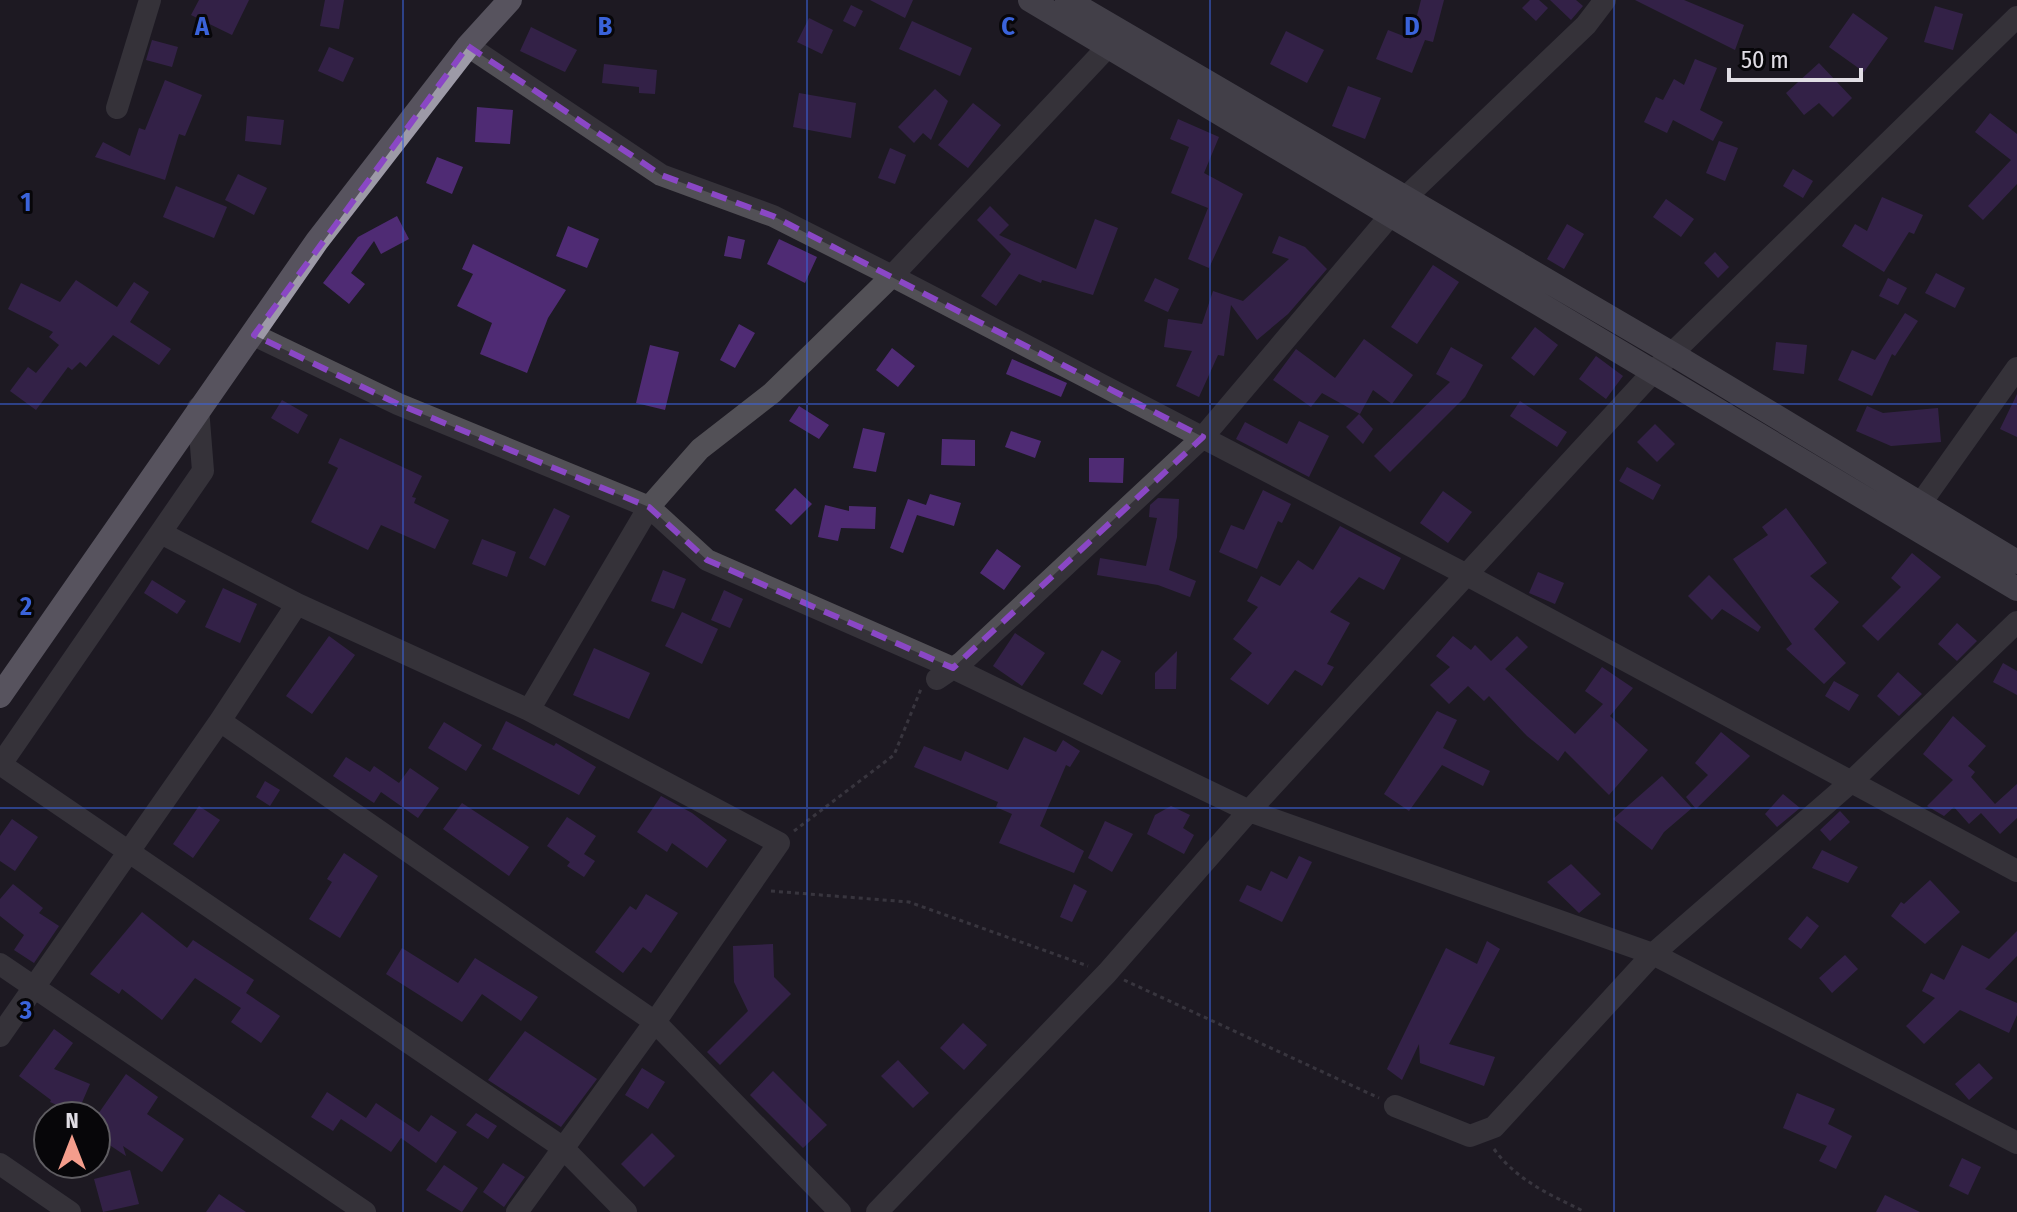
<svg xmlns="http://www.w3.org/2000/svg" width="2017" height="1212" font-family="'Fira Sans Condensed',sans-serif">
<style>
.building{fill:#4f2b74}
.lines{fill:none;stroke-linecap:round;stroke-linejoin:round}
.path{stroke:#5a5760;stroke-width:3;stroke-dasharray:4 4;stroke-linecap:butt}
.street{stroke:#525056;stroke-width:22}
.secondary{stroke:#706e77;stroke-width:24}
.highway{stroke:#9d9aa7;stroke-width:24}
.marked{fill:none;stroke:#8a47c5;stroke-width:6;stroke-dasharray:16 10;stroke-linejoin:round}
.grid{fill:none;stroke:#3a63da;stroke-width:2;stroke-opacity:0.55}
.grid-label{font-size:26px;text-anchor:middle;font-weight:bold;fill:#3a63da;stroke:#070609;stroke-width:6;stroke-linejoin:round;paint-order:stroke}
</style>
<rect width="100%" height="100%" fill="#1d1a23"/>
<path class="building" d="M199,0H249L232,35L191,15Z
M325,0H344L339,29L320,26Z
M870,0H913L905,18Z
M1421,0H1444L1433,42L1425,40L1412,73L1376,59L1388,30L1411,39Z
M1530,0H1539L1548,8L1536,21L1522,8Z
M1550,0H1576L1583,6L1571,20Z
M1635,0H1684L1744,25L1735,50Z
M851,5L863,11L855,27L843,21Z
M1935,6L1963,14L1953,50L1924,42Z
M1853,13L1888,38L1864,72L1829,47Z
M809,18L833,30L822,54L797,42Z
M912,21L972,48L960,76L899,49Z
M531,27L577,50L565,72L520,51Z
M1286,31L1324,50L1307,83L1270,64Z
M152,40L178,47L172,67L146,60Z
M329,47L354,58L343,82L318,71Z
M1695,59L1717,68L1700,110L1723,122L1713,141L1673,120L1667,133L1644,122L1656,97L1663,100L1674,79L1684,85Z
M1819,63L1852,98L1833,117L1819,103L1804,115L1786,93Z
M604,64L657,70L655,94L639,93V87L602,83Z
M165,80L202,95L185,136L179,134L165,180L95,157L103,142L130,156L139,128L145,130Z
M1348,86L1381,98L1365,139L1332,126Z
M935,89L948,101L931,140L923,133L914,143L898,127Z
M799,93L856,103L851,138L793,127Z
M973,103L1001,125L968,168L938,145Z
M477,107L513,110L510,144L475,142Z
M1990,113L2017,134V184L1983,220L1968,206L2011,160L1975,132Z
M247,116L284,120L281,145L245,141Z
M1178,119L1219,137L1204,173L1243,194L1209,268L1188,259L1208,208L1171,193L1189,147L1170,139Z
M1719,141L1738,148L1725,181L1706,173Z
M890,148L906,155L895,184L878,178Z
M437,157L463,167L452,194L426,183Z
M1793,169L1813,181L1803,198L1783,186Z
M238,174L267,188L254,215L225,200Z
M176,186L227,207L214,238L163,217Z
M1882,197L1923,215L1914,234L1909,232L1884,272L1842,246L1855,224L1867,231Z
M1666,199L1694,219L1681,237L1653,217Z
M990,206L1009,225L999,235L1076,269L1095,219L1118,228L1093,295L1042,280L1041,283L1019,274L996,306L981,296L1011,254L977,220Z
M397,216L409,239L381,254L374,241L351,273L365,284L349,304L323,283L358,237Z
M1567,224L1584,234L1564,269L1547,259Z
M568,226L599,239L587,268L556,256Z
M728,236L745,240L741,259L724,256Z
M1279,236L1305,247L1327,269L1288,314L1257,340L1231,305L1224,356L1218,355L1199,397L1176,386L1192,351L1164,347L1168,319L1202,324L1213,291L1243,301L1289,259L1272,253Z
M779,239L817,257L805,283L767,264Z
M473,244L566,290L548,318L527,373L480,354L492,323L457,306L473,274L462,269Z
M1715,252L1729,267L1718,278L1704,263Z
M1433,265L1459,282L1417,344L1391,327Z
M1936,273L1965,288L1955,308L1925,293Z
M1155,278L1179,289L1168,312L1144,301Z
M1888,278L1907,288L1898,305L1879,296Z
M76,280L117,307L134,282L149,292L130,322L171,349L159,365L113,335L86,367L80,362L72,370L68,367L36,410L10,391L28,367L36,373L59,345L49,337L53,332L8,309L21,283L60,302Z
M1905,313L1918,321L1895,356L1892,354L1872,396L1838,380L1852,350L1875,360Z
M739,324L755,333L735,368L720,360Z
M1535,327L1558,345L1534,376L1511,358Z
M1364,339L1413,375L1392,404L1373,390L1360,414L1322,393L1311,407L1273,380L1296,349L1335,378Z
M1776,342L1807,345L1804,374L1773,370Z
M650,345L679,352L665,410L636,403Z
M1451,347L1483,365L1465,397L1390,472L1374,456L1450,382L1436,374Z
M892,348L915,366L898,387L876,370Z
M1596,356L1623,376L1606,399L1579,379Z
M1012,359L1067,383L1061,397L1006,374Z
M2017,394V437L2000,429Z
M282,400L308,415L298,434L271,418Z
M1520,401L1567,432L1557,447L1510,416Z
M799,406L829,425L819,439L789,421Z
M1867,406L1883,413L1938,408L1941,442L1891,446L1856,431Z
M1359,414L1373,429L1363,444L1346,427Z
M1299,421L1329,436L1309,477L1236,439L1245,422L1287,444Z
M1655,424L1675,444L1657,462L1637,442Z
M863,428L885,433L876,472L853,468Z
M1011,431L1041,441L1035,458L1005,447Z
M340,438L422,476L412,497L416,498L414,503L449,520L435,549L381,525L368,550L311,522L338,468L328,463Z
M942,439L975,440V466L941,465Z
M1089,458H1124L1123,483L1089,482Z
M1627,467L1661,485L1653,500L1619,481Z
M795,488L812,504L791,525L775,510Z
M1263,490L1291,504L1282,523L1278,521L1257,569L1219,552L1231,525L1244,530Z
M1443,491L1472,512L1448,543L1420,523Z
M930,494L961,503L954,526L917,515L903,553L890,548L908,499L926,505Z
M1158,498L1179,499L1177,537L1169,570L1196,581L1190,597L1158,585L1097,575L1100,558L1146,566L1157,518L1149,517L1150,505Z
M825,505L849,511V506L876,507L875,529L841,528L838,541L818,537Z
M554,508L570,516L545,566L529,558Z
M1786,508L1827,563L1810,576L1839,602L1814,629L1846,663L1824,684L1786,649L1792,644L1733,559L1768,535L1762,527Z
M1340,526L1401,558L1384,590L1359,577L1330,612L1350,623L1327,664L1334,667L1322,686L1295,670L1268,705L1230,679L1252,653L1233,639L1258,607L1247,601L1261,576L1280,586L1298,560L1313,570Z
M482,539L516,552L507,577L472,564Z
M997,549L1021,566L1004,590L980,573Z
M1912,553L1941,577L1878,641L1862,626L1901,587L1891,578Z
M663,570L686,579L674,609L651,601Z
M1538,572L1564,583L1555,604L1529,593Z
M1709,575L1761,627L1758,632L1722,609L1712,620L1688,596Z
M152,580L186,601L177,614L144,593Z
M223,588L257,604L240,643L205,627Z
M724,590L743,599L730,628L711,620Z
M682,612L718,629L702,664L665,646Z
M1957,623L1977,641L1957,661L1938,644Z
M1015,633L1045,653L1022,686L993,666Z
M329,636L355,655L312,714L286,696Z
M1453,636L1471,650L1475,645L1491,661L1517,636L1528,647L1505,669L1575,734L1603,704L1585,691L1602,667L1633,688L1610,716L1648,750L1609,795L1565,751L1558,761L1527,736L1489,696L1484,701L1468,686L1449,704L1430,685L1450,667L1436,656Z
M594,648L650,673L629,719L573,695Z
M1102,650L1121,661L1102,695L1083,684Z
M1177,651L1176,689H1155V673Z
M2003,663L2017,671V695L1993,682Z
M1898,672L1922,694L1899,716L1877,696Z
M1834,681L1859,695L1849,711L1825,696Z
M1437,711L1457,720L1443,748L1490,771L1483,786L1442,765L1409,811L1384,794Z
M1953,716L1986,746L1968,766L1975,772L1971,777L1995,804L2017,784V818L2000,834L1981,813L1969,824L1954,807L1944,816L1927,806L1953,780L1923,754Z
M506,721L554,746L556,743L596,767L579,795L492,749Z
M444,722L482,745L466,771L428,748Z
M1721,732L1750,756L1696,809L1686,797L1708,775L1695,763Z
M1024,737L1056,752L1063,740L1080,751L1070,767L1066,765L1040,826L1084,851L1074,873L999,843L1012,814L996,807L998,802L914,767L924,746L961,761L965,751L1008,770Z
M346,757L370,772L374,766L399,783L410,768L439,788L418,818L381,792L374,803L333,776Z
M1662,776L1692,808L1664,832L1652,850L1613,819Z
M265,781L280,790L270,806L256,797Z
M1783,794L1800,808L1777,827L1765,814Z
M661,796L692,813L727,840L707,868L672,843L667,852L637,832Z
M462,803L529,847L509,876L443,829Z
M199,806L220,820L193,858L173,844Z
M1171,806L1190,815L1183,828L1194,835L1184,854L1147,834L1155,815Z
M1840,811L1850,822L1830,841L1820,830Z
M567,817L596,836L584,854L595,861L584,877L567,866L570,862L547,846Z
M12,819L38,837L15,871L0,861V836Z
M1105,821L1133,834L1112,872L1088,858Z
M1822,850L1858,867L1848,883L1812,868Z
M344,853L378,876L340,938L309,919L332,882L327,879Z
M1299,856L1312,862L1282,922L1239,901L1247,885L1261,891L1271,871L1287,879Z
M1571,864L1601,894L1579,913L1547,882Z
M1930,880L1960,912L1925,944L1891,916L1901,902L1904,904Z
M13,884L43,908L39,913L59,926L34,963L14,950L24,935L0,916V899Z
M1074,884L1087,891L1072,922L1060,917Z
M646,894L678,913L651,953L643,947L623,973L595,952L630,906L636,910Z
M142,912L187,948L193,940L254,980L246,993L280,1016L261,1043L231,1022L241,1008L195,978L162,1020L122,989L119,994L90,974Z
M1807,916L1819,926L1801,949L1788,939Z
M2017,931V956L1985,989L2017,1003V1015L2009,1033L1960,1010L1924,1044L1906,1026L1935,998L1922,991L1931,973L1944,980L1962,945L1989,959Z
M1487,941L1500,949L1449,1044L1495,1057L1484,1086L1420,1063L1419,1044L1402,1080L1387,1069L1446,948L1477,964Z
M773,944L774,977L791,994L720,1065L707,1052L748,1011L734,982L733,946Z
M402,948L458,983L475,958L538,997L521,1021L482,994L462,1022L386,974Z
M1845,955L1858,969L1832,993L1819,978Z
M963,1023L987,1045L964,1070L940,1048Z
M54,1029L73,1043L54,1069L90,1084L77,1114L50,1102L51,1100L19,1076Z
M525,1031L597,1079L561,1127L488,1080Z
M898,1060L929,1093L913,1108L881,1076Z
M1979,1063L1993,1078L1969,1100L1955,1084Z
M642,1068L665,1082L648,1109L625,1095Z
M773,1071L827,1125L803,1148L750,1095Z
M126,1074L158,1097L147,1114L184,1139L162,1172L123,1146L126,1156L96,1136V1117Z
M327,1092L366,1118L376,1103L419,1132L431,1115L457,1132L436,1163L401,1138L391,1152L341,1119L333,1131L311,1117Z
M1797,1093L1835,1109L1828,1124L1852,1136L1836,1169L1819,1161L1827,1146L1783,1128Z
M476,1113L497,1126L488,1139L466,1125Z
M652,1133L675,1156L644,1187L621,1164Z
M1962,1158L1981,1167L1968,1195L1949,1186Z
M503,1163L525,1177L504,1207L483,1192Z
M444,1165L478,1188L462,1212L426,1190Z
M130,1170L139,1204L103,1212L94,1179Z
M219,1194L246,1212H206Z
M1885,1195L1920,1212H1876Z"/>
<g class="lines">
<path class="path" d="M794,831L894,755L921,689
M771,891L909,902L1088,966
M1124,980L1379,1098
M1494,1149C1517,1181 1551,1195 1585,1212"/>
<path class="street" d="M468,46L661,175L773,216L892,276L1465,574L2017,871
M117,108L150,0
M254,335L398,404L649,507L707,560L953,668L1249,811L1653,954L2017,1143
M1911,517L2017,368
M161,533L297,604L529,710L779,843L655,1022L517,1212
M937,679L962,662L1203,437L1406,197L1586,25L1605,0
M529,710L649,507L700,449L772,393L892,276L1119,35
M220,721L655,1022L840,1212
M0,764L562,1147L626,1212
M1,764L203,471L198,408
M0,964L365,1212
M0,1036L220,721L297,604
M1395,1106L1470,1136L1494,1127L1653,954L1851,782L2017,622
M0,1164L70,1212
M877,1212L1107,973L1249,811L1655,370L2017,17"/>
<path class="secondary" d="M1030,0L2017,589
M1067,0L1671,353L2017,562"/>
<path class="highway" d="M0,696L317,241L468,46L510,0"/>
</g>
<path d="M0 0H2017V1212H0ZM468,46L661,175L773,216L1203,437L953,668L707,560L649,507L398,404L254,335Z" fill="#1d1a23" fill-opacity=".55" fill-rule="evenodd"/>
<path class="marked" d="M468,46L661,175L773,216L1203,437L953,668L707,560L649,507L398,404L254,335Z"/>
<path class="grid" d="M403,0V1212M807,0V1212M1210,0V1212M1614,0V1212M0,404H2017M0,808H2017"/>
<g class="grid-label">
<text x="202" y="35">A</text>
<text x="605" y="35">B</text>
<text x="1008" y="35">C</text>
<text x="1412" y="35">D</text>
<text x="26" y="211">1</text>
<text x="26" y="615">2</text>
<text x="26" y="1019">3</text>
</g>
<g transform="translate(72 1140)"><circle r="38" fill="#070609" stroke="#5e5c61" stroke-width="2"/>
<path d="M0-6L14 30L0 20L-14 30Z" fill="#f49d8c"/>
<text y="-12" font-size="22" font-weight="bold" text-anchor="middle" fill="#e0dde4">N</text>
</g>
<path d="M1729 68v12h132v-12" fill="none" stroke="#e0dde4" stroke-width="4"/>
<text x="1741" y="68" font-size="24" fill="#e0dde4" stroke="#070609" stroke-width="6" paint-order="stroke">50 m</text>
</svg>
